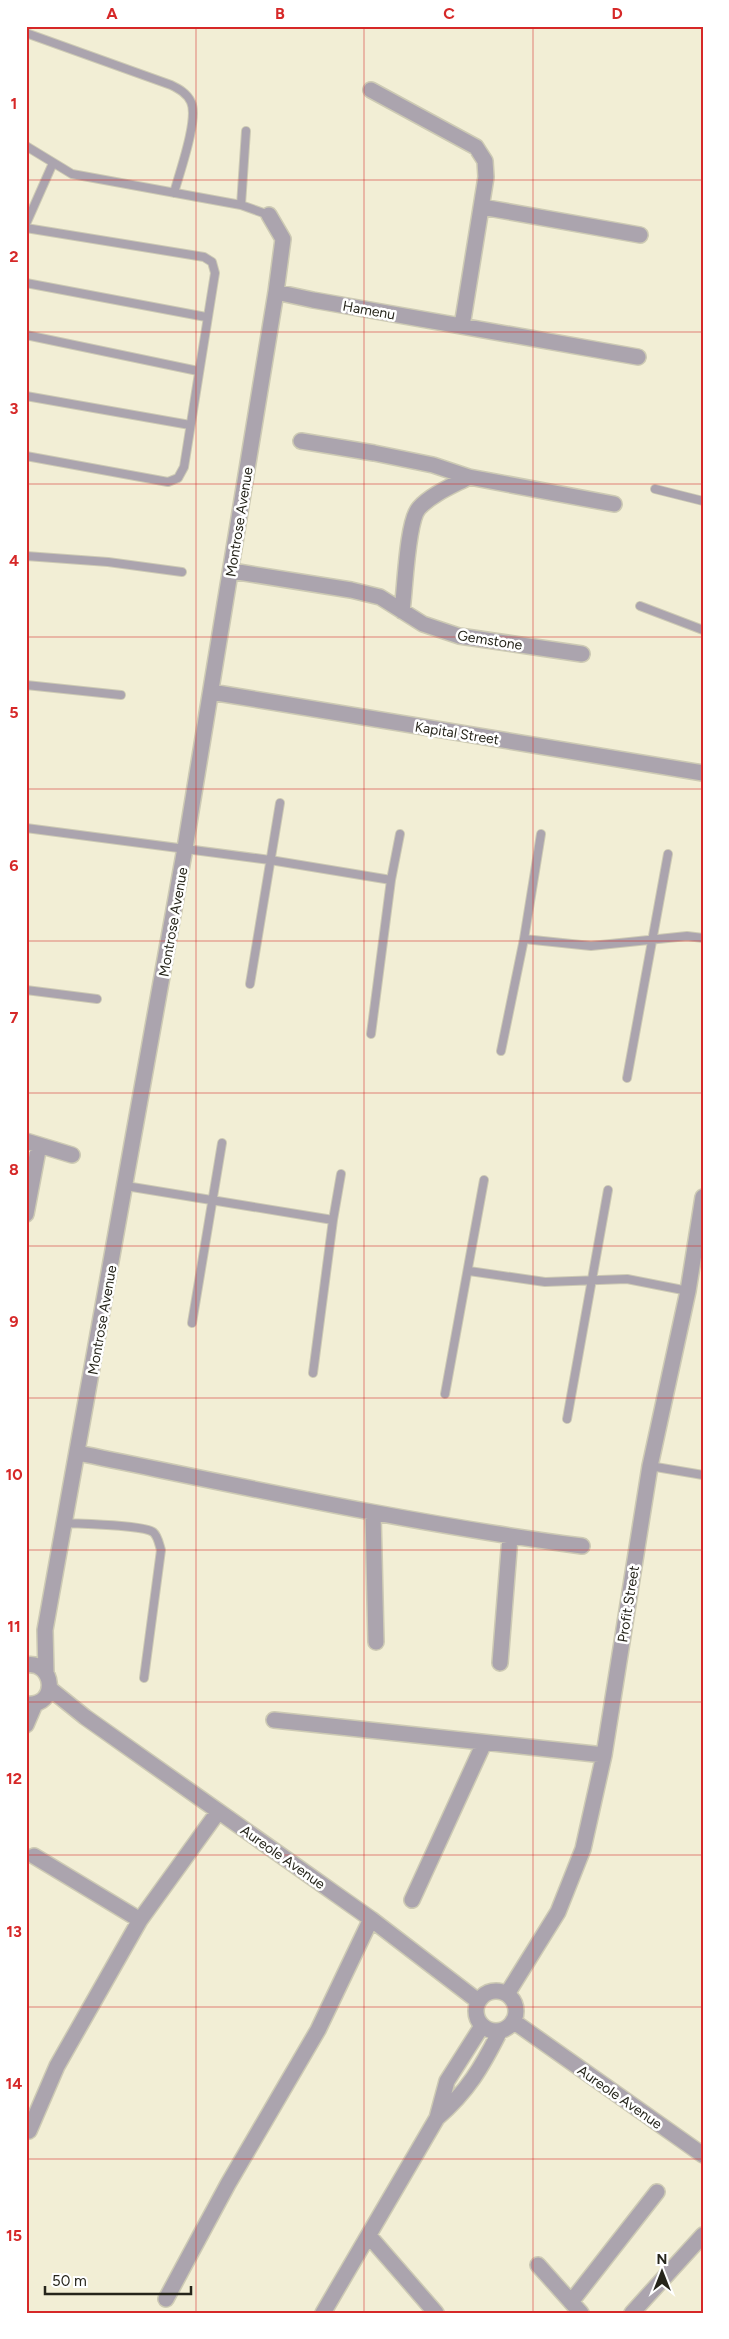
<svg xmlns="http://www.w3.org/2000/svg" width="729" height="2339" font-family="Figtree,sans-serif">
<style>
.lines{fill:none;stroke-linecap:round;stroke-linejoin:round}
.lane-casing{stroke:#cdcab4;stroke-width:10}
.street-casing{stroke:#cdcab4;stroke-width:18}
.lane{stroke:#aba4ae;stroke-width:8}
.street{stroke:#aba4ae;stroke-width:15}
.grid{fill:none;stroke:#d62828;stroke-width:1;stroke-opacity:0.55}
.labels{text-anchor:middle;stroke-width:5;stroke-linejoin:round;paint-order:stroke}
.street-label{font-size:14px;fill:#26251b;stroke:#fff}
.neatline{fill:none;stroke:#d62828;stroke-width:2}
.grid-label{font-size:16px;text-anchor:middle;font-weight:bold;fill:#d62828}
</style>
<rect width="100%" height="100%" fill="#f2eed5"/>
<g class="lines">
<defs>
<path id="lane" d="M26,33L171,85C179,89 187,93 191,102C199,119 179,174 174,193
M246,131L241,205L269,215
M26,146L72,174L241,205
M26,224L53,163
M26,228L204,257L212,262L215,273L184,467L178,478L168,482L26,456
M26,283L206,317
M26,335L198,371
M26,396L190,425
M655,489L703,501
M26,556L108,562L182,572
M640,606L703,630
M26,685L121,695
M26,828L270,860L391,880
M524,939L541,834
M250,984L280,803
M26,990L97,999
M371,1034L391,880L400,834
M501,1051L524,939L591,946L687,936L703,938
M627,1078L668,854
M126,1186L333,1220
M469,1271L545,1282L627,1279L688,1291
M192,1323L222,1143
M313,1373L333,1220L341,1174
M445,1394L484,1180
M567,1419L608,1190
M650,1466L703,1475
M65,1523C81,1524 142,1525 153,1532C158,1536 159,1544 161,1550L144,1678"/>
<path id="street" d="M371,90L476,147L485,161L486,177L462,326
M482,207L640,235
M276,292L313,300L638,357
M301,441L374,453L433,465L469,477L614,504
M232,571L351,590L380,597L423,624L459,636L582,654
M402,611C405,590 407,521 419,508C432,494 452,486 469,477
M211,692L703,773
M26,1141L72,1155
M26,1214L39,1145
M78,1453C245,1487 412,1524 582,1546
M373,1514L376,1642
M500,1663L510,1537
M26,1665C54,1660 60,1707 26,1704
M46,1673L45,1630L185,848L276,292L283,239L269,215
M49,1688L85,1717L371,1919L478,2001
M274,1720L604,1755
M26,1725L35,1704
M34,1856L140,1920
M412,1900L484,1743
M476 2011a20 20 0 1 1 40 0a20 20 0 1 1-40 0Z
M507,1994L558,1912L583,1849L604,1755L650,1466L688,1291L703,1197
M513,2021L703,2155
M482,2026L447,2081L437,2118C468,2091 482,2067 500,2031
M29,2131L57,2066L140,1920L218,1812
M369,2236L436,2313
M538,2265L581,2313
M166,2299L228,2184L318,2030L371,1919
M571,2302L657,2192
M323,2313L437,2118
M632,2313L703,2235"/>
</defs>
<use href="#lane" class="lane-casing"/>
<use href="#street" class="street-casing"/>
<use href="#lane" class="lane"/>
<use href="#street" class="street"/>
</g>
<path class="grid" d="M196,26V2313M364,26V2313M533,26V2313M26,180H703M26,332H703M26,484H703M26,637H703M26,789H703M26,941H703M26,1093H703M26,1246H703M26,1398H703M26,1550H703M26,1702H703M26,1855H703M26,2007H703M26,2159H703"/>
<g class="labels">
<g class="street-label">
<text transform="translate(369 310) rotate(10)" y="5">Hamenu</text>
<text transform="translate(239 522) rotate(-81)" y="5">Montrose Avenue</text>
<text transform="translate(490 640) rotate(9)" y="5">Gemstone</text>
<text transform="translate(457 733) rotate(9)" y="5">Kapital Street</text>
<text transform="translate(173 922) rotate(-80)" y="5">Montrose Avenue</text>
<text transform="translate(102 1320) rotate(-80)" y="5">Montrose Avenue</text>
<text transform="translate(628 1604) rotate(-81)" y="5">Profit Street</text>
<text transform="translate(283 1857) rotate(35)" y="5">Aureole Avenue</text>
<text transform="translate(620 2097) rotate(35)" y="5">Aureole Avenue</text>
</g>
</g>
<rect width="729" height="2339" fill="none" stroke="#ffffff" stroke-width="55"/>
<g transform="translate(662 2272)" stroke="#ffffff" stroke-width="4" paint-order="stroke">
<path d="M0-4L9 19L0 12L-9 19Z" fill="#26251b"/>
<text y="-8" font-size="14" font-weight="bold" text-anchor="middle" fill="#26251b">N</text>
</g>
<path d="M45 2286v8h146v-8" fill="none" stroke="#26251b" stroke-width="2.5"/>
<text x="52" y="2286" font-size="15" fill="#26251b" stroke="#ffffff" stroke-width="4" paint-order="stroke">50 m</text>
<rect x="28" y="28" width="674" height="2284" class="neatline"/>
<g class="grid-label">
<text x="112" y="19">A</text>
<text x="280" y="19">B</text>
<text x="449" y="19">C</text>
<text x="617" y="19">D</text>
<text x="14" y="109">1</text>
<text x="14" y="262">2</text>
<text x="14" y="414">3</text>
<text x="14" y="566">4</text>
<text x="14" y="718">5</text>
<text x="14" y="871">6</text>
<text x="14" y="1023">7</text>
<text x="14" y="1175">8</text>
<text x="14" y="1327">9</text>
<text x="14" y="1480">10</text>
<text x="14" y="1632">11</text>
<text x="14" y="1784">12</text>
<text x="14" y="1937">13</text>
<text x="14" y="2089">14</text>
<text x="14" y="2241">15</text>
</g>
</svg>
